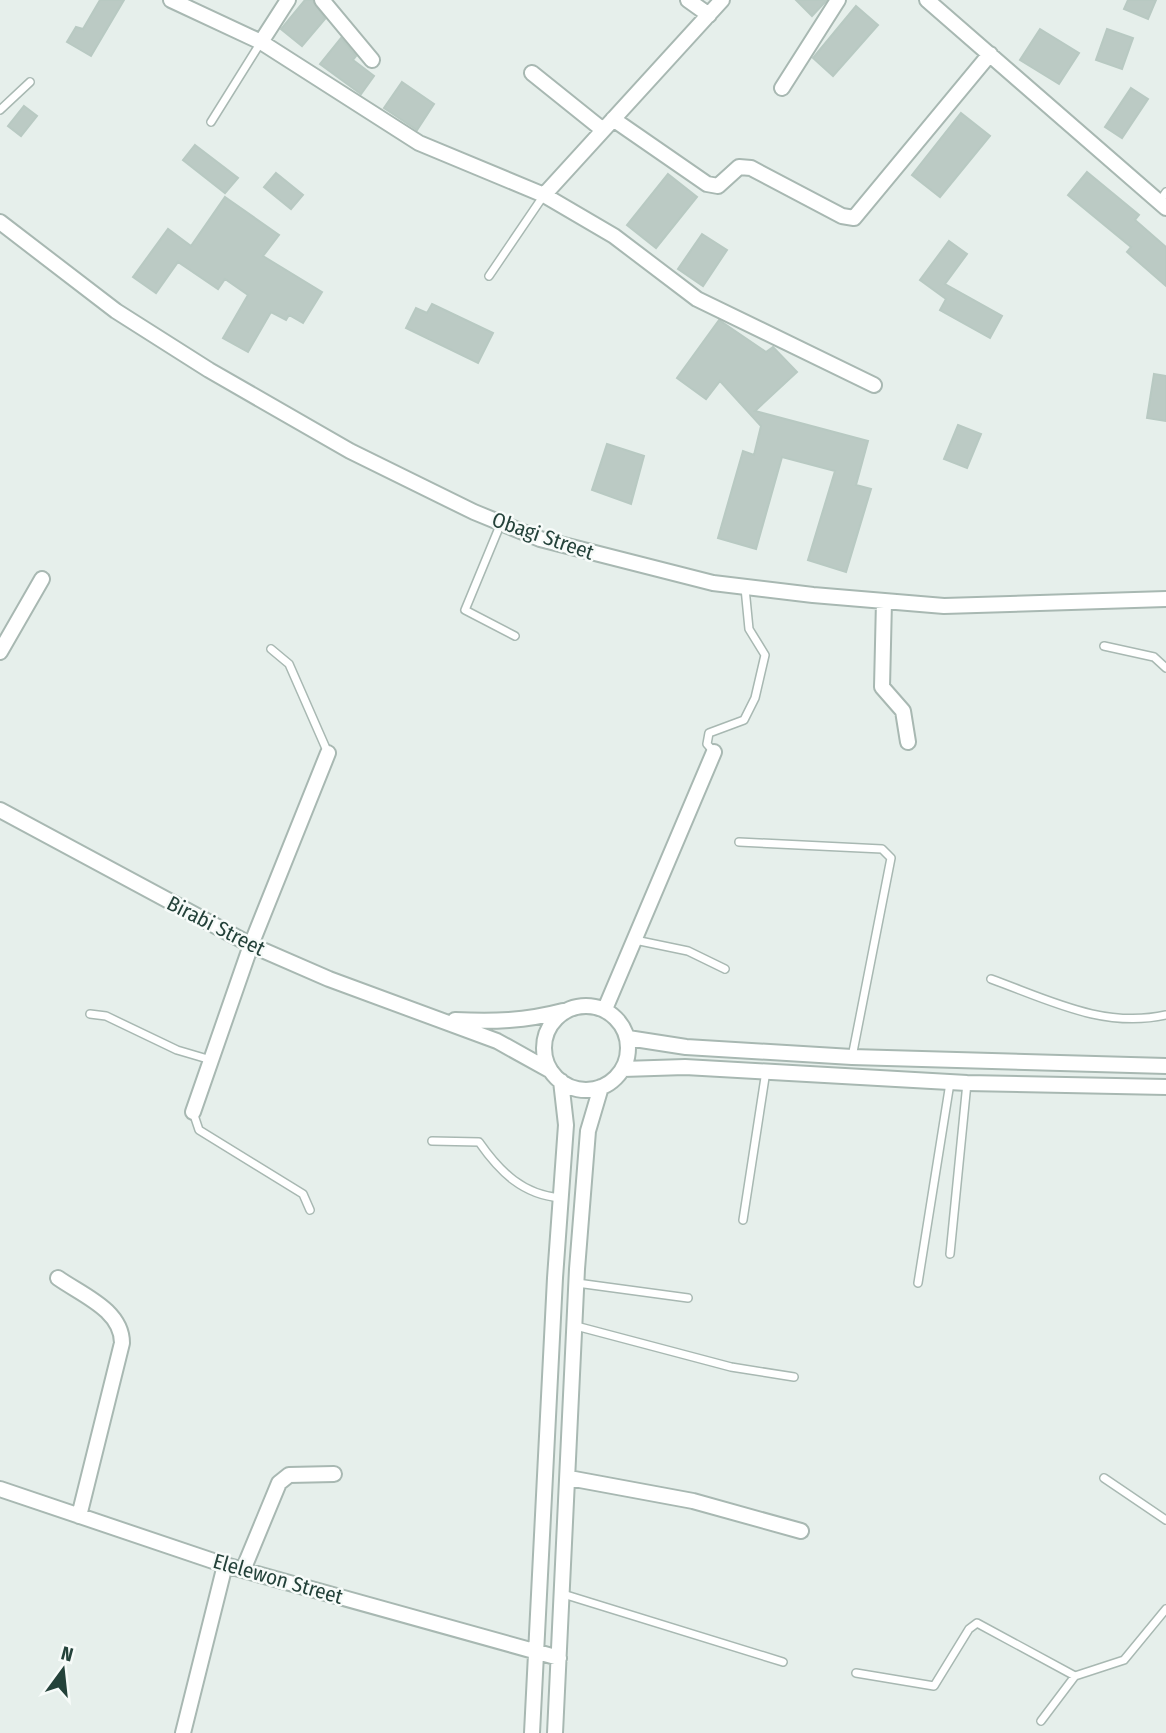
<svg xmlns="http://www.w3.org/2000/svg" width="1166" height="1733" font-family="'Fira Sans Condensed',sans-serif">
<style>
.building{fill:#bbcac4;stroke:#b8c9c2;stroke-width:2}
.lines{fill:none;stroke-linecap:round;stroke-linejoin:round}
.lane-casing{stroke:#a8b8b2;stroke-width:10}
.street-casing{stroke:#a8b8b2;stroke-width:18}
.lane{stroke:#fff;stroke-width:7}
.street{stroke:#fff;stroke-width:14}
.labels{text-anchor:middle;stroke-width:5;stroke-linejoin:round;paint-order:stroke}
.street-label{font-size:21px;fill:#24423a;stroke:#f7fbf9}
</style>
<rect width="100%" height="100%" fill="#e6efeb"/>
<path class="building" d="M100,0H124L91,56L67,42L76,27L83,29Z
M305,0H313L325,19L302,46L281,29Z
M796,0H827L812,16Z
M1128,0H1156L1148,19L1124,9Z
M856,6L878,25L833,76L813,58Z
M1040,29L1079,53L1059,84L1020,60Z
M1107,29L1133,38L1122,69L1096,60Z
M341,38L356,56L353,60L374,76L361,94L320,64Z
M402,82L434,104L417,130L384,108Z
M1131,88L1148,99L1122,138L1105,127Z
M24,106L37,116L21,136L8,126Z
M961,113L990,136L940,197L912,175Z
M195,145L238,178L225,193L183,160Z
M1087,172L1139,215L1135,220L1166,247V286L1127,252L1131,247L1068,195Z
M276,173L303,195L291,209L264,187Z
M668,174L697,197L656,248L627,225Z
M225,197L279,235L263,256L322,292L303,323L289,315L286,320L271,312L248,352L223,338L248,295L225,279L218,289L178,262L156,293L133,277L168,229L191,246Z
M702,234L727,250L703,286L678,269Z
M949,241L967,254L945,284L1002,316L990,338L940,310L946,299L920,280Z
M432,304L493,333L478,363L406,328L416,308L427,313Z
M719,320L766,352L773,347L797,372L755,411L868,441L856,485L871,489L846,572L808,560L835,471L782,457L756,549L718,538L743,451L754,455L761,426L720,381L706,399L677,378Z
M1154,374L1166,376V421L1147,418Z
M958,425L981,434L967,468L944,459Z
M607,444L644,456L631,504L592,490Z"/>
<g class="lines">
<defs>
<path id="lane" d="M0,110L30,82
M211,122L261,42
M1159,202L1166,192
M489,276L544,195
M501,523L465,610L515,636
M1104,646L1154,657L1166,668
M271,649L289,664L328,753
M714,752L707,744L709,733L744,720L755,698L765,655L749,629L745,588
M739,842L882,849L891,858L852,1057
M635,940L688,951L725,969
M991,979C1049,1000 1104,1029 1166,1015
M90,1014L106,1016L177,1050L211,1060
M193,1112L199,1130L303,1194L310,1210
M432,1141L479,1142C500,1172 523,1195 561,1198
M743,1220L766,1071
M950,1254L967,1083
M577,1283L688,1298
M918,1283L950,1083
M576,1326L731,1367L794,1377
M1104,1478L1166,1520
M563,1594L783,1662
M856,1673L934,1686L969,1629L977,1623L1075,1676L1124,1660L1166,1609
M1041,1721L1075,1676"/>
<path id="street" d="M171,0L261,42L419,143L544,195L614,236L697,299L874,385
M322,0L372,60
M688,0L709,15
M927,0L1166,208
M261,42L288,0
M532,73L603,130
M782,88L838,0
M613,119L707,184L718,186L739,167L751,168L842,216L854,218L990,54
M544,195L722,0
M0,222L116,311L209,370L350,451L474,512L540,539L713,583L813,595L944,606L1166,599
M884,601L882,687L903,711L908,742
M0,652L42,579
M0,810L251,945L329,979L497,1041L551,1071
M544 1048a42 42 0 1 1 84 0a42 42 0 1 1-84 0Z
M605,1009L714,752
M455,1020C493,1022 525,1021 563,1011
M628,1038L686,1047L852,1057L1166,1066
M623,1069L685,1067L967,1083L1166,1087
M193,1112L251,945L328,753
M58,1278C82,1295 122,1310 122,1343L79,1516
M569,1478L693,1501L801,1531
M0,1489L225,1565L559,1658
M243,1570L279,1483L289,1475L334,1474
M183,1733L225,1565
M532,1733L555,1278L566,1125L561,1081
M555,1733L577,1269L588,1131L601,1087"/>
</defs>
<use href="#lane" class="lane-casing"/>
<use href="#street" class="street-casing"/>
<use href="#lane" class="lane"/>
<use href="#street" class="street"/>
</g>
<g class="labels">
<g class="street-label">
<text transform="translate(543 536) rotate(19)" y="7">Obagi Street</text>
<text transform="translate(216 926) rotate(27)" y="7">Birabi Street</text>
<text transform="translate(278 1579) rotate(16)" y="7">Elelewon Street</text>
</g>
</g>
<g transform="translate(63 1670) rotate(15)" stroke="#f7fbf9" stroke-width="5" paint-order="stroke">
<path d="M0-5L12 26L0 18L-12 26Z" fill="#24423a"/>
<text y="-10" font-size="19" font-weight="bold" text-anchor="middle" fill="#24423a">N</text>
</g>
</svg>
